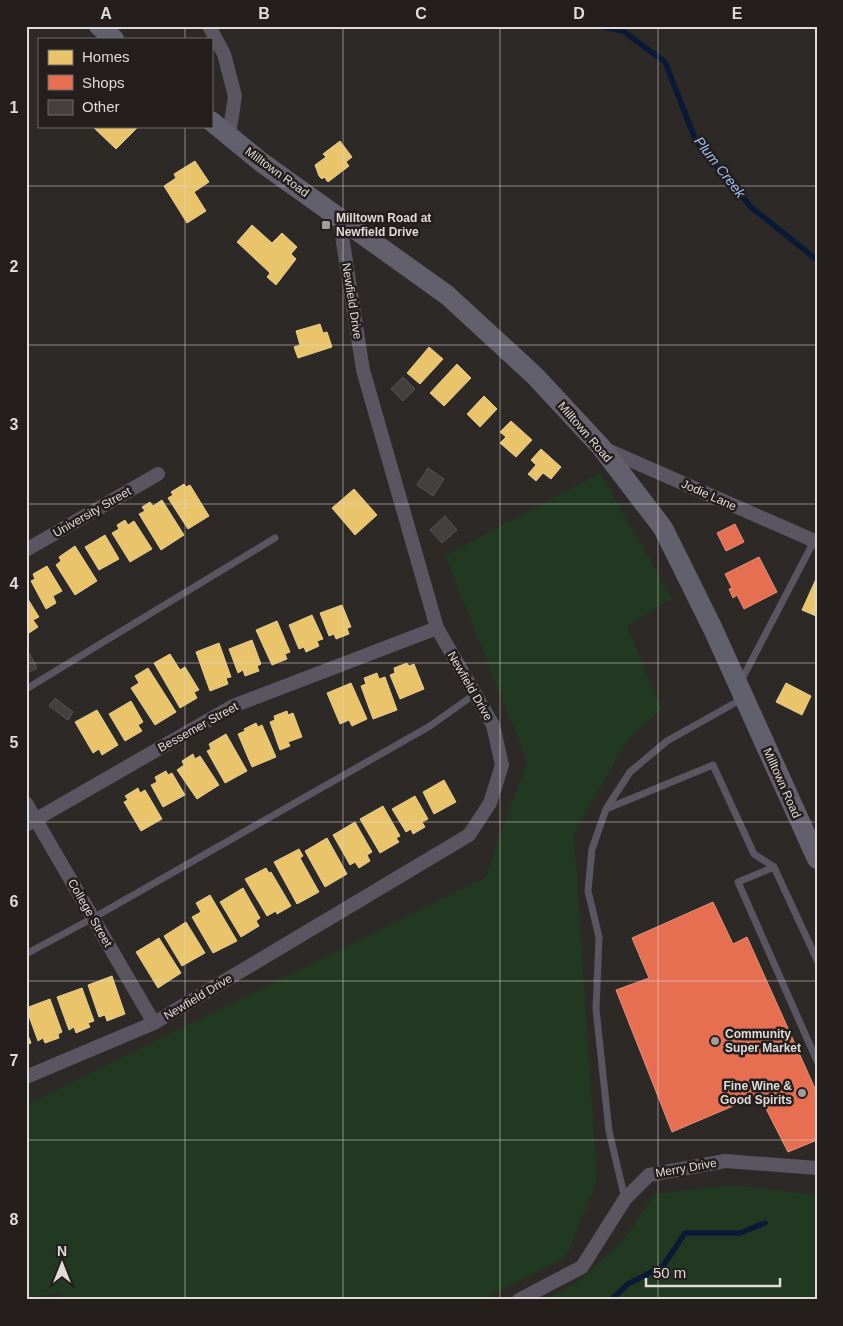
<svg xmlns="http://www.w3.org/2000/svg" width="843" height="1326" font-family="Arial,sans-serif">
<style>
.green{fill:#213921}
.homes{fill:#e9c46a;stroke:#e6cb8b}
.shops{fill:#e76f51;stroke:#e58f7a}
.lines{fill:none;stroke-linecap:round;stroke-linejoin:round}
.stream{stroke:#0a1a36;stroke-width:5.5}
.building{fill:#43403f;stroke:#575554}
.lane{stroke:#595661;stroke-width:7}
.street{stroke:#595661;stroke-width:14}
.secondary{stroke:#63606d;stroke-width:20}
.grid{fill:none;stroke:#dfdbd9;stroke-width:1;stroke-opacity:0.55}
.poi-dot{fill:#a09d9b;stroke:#241e1c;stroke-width:2}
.labels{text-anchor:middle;stroke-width:5;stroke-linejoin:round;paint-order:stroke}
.street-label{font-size:12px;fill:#dfdbd9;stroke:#241e1c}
.poi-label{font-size:12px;font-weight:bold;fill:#dfdbd9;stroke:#241e1c;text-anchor:start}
.water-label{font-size:14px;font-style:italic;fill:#9ac0fc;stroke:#241e1c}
.neatline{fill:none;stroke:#dfdbd9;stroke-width:2}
.grid-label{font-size:16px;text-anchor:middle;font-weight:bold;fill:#dfdbd9}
</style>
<rect width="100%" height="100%" fill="#2c2927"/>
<path class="green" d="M600,473L672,598L627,626L662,709L628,739L574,834L597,1181L566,1257L482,1300H62L60,1293L26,1298V1105L485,878L527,761L445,556Z
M731,1185L817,1195V1300H544L576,1283L620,1244L655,1194Z"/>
<path class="homes" d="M92,126H138V127L116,149Z
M340,141L352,157L346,162L349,166L328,182L324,177L322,179L319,176L315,165L326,157L323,154Z
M195,161L209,182L194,192L206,211L187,223L164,186L176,178L174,174Z
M252,225L272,243L282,233L297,247L291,254L296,259L276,285L267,277L270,273L237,242Z
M320,324L323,333L327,332L332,347L298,358L294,347L300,345L296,331Z
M429,347L443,359L420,384L407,373Z
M457,364L471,378L444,406L430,393Z
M484,396L497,409L480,427L467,414Z
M511,421L532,440L516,457L500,443L506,437L500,432Z
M541,449L561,467L551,479L543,473L536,481L528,474L536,465L531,460Z
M184,484L186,487L190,485L209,516L188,529L168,498L173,495L171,492Z
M354,489L377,515L355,535L332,508Z
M162,500L184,535L161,550L139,514L145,511L142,507L150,502L153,506Z
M125,520L128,525L134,521L152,549L130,562L112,533L119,529L117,525Z
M105,535L119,559L99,570L85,547Z
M75,546L97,581L75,595L56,565L61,561L59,557Z
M47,566L62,591L53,596L56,603L46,609L31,581L35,579L33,574Z
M816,579H817L816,616L802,610Z
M26,596L39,617L33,620L38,627L26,635Z
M342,605L351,627L347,628L349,634L336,639L334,634L329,636L320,613Z
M312,615L323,639L317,641L319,646L306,652L304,647L299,649L289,625Z
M277,621L290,652L285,654L287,659L272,665L256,630Z
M252,640L261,664L257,666L259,671L245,676L243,670L238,673L229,649Z
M219,643L231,677L226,678L228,684L210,691L196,652Z
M170,654L180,670L185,667L199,690L194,692L197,698L180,708L154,663Z
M407,663L409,666L414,664L424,689L400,699L390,675L395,673L394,668Z
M148,668L176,712L155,725L131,688L139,683L135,676Z
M377,673L379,679L385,677L397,710L373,719L361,686L366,684L364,678Z
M351,683L367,719L352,726L349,720L340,724L327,693Z
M786,683L811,696L802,715L776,702Z
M131,701L143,722L138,725L142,731L125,741L109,714Z
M97,710L118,745L102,755L99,749L93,753L75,722Z
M287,711L288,715L293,713L302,737L288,742L290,746L280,750L270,722L275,720L274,716Z
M256,723L258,727L262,725L276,757L252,767L238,734L245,731L244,729Z
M226,734L247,771L225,783L207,751L211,749L209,744Z
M193,754L195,759L200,756L219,785L197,799L177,770L184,765L182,761Z
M166,771L168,775L172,773L185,795L163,807L151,785L157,782L155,777Z
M444,780L456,802L434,814L423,792Z
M138,788L140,793L145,790L162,819L141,831L124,802L128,800L125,796Z
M415,796L428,819L422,822L425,827L413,834L411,829L406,832L392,809Z
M383,806L400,836L396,838L399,842L380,853L360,819Z
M355,822L372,852L367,855L370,861L359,868L355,862L350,865L333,835Z
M327,838L347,874L325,887L305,851Z
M299,849L303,856L300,858L319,892L297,904L274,862Z
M266,868L269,873L271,872L291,906L277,914L276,911L267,916L245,879Z
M243,888L260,918L256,921L259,926L241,937L220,902Z
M210,895L237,941L213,953L192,917L201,912L196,903Z
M186,922L205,953L182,966L164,936Z
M159,938L181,973L158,988L136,952Z
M112,976L125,1014L107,1021L105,1015L99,1017L88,985Z
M82,988L94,1021L88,1023L90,1027L76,1033L74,1027L69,1030L57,997Z
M50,999L62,1032L58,1034L59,1038L45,1043L43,1038L38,1041L26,1008Z
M26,1030L31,1043L26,1045L28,1051L26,1052Z"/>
<path class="shops" d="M735,524L744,542L726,551L717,533Z
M759,557L777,592L744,609L737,595L733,598L729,589L732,588L725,574Z
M713,902L733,944L747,937L817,1093V1140L788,1152L759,1095L672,1132L616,990L649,978L632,938Z"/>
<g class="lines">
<path class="stream" d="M599,26L623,31L665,62L696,141L751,207L817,260
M611,1300L628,1284L663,1266L685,1233H740L765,1223"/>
</g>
<path class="building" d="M403,377L415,389L403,401L391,389Z
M428,468L444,479L433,496L417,485Z
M445,516L457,530L442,543L430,530Z
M29,653L37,668L26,674V654Z
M55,698L73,712L68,720L49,706Z"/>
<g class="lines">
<path class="lane" d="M741,681L814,541
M26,689L275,538
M606,809L713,765L754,854L774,867L817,960
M774,867L738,882L817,1061
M26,954L93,918L430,726L475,694
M625,1199L609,1131L596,1009L599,937L588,891L592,849L606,809L630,772L667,741L742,699"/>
<path class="street" d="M209,26L224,54L235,96L229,135
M605,449L817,542
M26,550L158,474
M26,803L154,1023
M26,825L233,706L437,628
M26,1077L154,1023L469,835L490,803L502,765L493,725L437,628L363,370L339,217
M519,1300L582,1267L625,1199L649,1175L725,1161L817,1168"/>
<path class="secondary" d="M99,26L114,39
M211,121L261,162L447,295L535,376L601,447L663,528L713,629L817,859"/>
</g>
<path class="grid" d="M185,26V39M343,26V1300M500,26V1300M658,26V1300M185,126V1300M26,186H817M26,345H817M26,504H817M26,663H817M26,822H817M26,981H817M26,1140H817"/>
<g class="poi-dot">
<rect x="321" y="220" width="10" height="10" rx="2.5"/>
<circle cx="715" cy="1041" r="5"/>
<circle cx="802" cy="1093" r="5"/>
</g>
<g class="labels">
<g class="street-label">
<text transform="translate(277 172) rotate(36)" y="4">Milltown Road</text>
<text transform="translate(352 301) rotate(81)" y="4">Newfield Drive</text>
<text transform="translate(585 432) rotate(49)" y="4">Milltown Road</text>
<text transform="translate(709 495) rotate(24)" y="4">Jodie Lane</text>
<text transform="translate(92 512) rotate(-30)" y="4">University Street</text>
<text transform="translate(470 686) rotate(60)" y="4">Newfield Drive</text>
<text transform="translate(198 727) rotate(-29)" y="4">Bessemer Street</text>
<text transform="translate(782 783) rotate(66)" y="4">Milltown Road</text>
<text transform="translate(90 913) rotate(60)" y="4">College Street</text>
<text transform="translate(198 997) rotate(-31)" y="4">Newfield Drive</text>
<text transform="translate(686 1168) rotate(-10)" y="4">Merry Drive</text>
</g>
<g class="poi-label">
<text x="336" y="222">Milltown Road at<tspan x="336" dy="14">Newfield Drive</tspan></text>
<text x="725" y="1038">Community<tspan x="725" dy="14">Super Market</tspan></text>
<text x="792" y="1090" text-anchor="end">Fine Wine &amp;<tspan x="792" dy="14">Good Spirits</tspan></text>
</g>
<g class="water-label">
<text transform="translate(720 167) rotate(52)" y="5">Plum Creek</text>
</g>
</g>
<rect width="843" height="1326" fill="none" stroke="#241e1c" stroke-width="55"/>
<rect x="38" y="38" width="175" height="90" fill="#241e1c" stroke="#6f6a68"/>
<rect x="48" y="50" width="25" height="15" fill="#e9c46a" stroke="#6f6a68"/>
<text x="82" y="62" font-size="15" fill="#dfdbd9">Homes</text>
<rect x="48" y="75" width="25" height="15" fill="#e76f51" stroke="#6f6a68"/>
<text x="82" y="88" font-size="15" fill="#dfdbd9">Shops</text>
<rect x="48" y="100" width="25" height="15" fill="#43403f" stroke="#6f6a68"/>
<text x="82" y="112" font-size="15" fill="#dfdbd9">Other</text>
<g transform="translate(62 1264)" stroke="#241e1c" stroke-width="4" paint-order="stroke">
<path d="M0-4L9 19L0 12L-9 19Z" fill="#dfdbd9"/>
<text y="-8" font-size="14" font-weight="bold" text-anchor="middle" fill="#dfdbd9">N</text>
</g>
<path d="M646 1278v8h134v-8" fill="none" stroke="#dfdbd9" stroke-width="2.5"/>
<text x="653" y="1278" font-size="15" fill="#dfdbd9" stroke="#241e1c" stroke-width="4" paint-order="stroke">50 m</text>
<rect x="28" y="28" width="788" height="1270" class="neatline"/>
<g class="grid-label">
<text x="106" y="19">A</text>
<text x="264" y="19">B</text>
<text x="421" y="19">C</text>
<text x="579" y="19">D</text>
<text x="737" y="19">E</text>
<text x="14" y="113">1</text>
<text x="14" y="272">2</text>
<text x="14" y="430">3</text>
<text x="14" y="589">4</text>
<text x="14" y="748">5</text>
<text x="14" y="907">6</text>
<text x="14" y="1066">7</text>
<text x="14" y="1225">8</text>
</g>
</svg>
